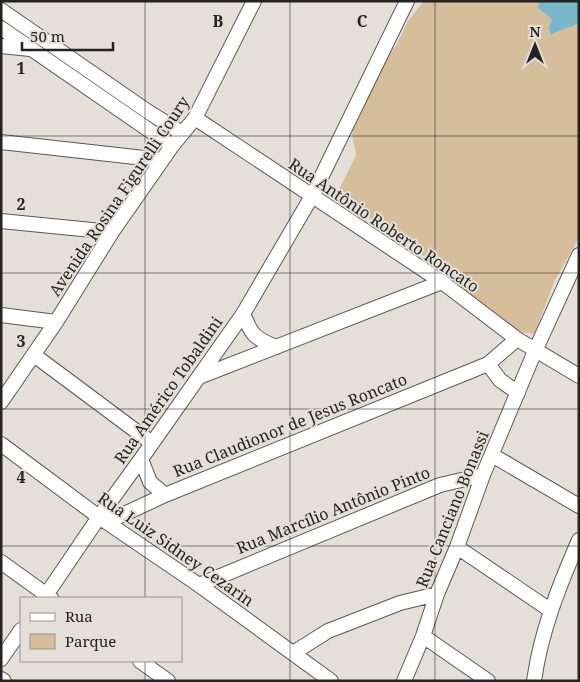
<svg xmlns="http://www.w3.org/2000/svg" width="580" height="682" font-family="'Noto Serif',serif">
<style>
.green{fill:#d6bd9c}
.water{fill:#79b8ca}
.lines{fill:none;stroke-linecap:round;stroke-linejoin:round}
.minor-casing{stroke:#5c5752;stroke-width:16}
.minor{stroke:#fff;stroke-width:14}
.grid{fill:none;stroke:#252321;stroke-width:1;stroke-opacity:0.55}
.labels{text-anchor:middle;stroke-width:4;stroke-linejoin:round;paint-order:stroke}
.street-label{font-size:16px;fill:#252321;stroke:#e4dfd9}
.grid-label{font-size:16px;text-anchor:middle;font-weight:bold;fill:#252321;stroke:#e4dfd9;stroke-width:4;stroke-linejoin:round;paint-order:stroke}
</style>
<rect width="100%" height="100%" fill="#e4dfd9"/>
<path class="green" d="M424,1H579V238L555,280L534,335L529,333H507L429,262L406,239L335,198L356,155L352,134L355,109L363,92L397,44L408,21Z"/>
<path class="water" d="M540,1H579V22C570,29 560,29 551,35L549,28L552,19L538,8Z"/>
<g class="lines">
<defs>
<path id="minor" d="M1,10L147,111L182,133
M1,28L172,146
M1,46L30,49
M195,118L442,282L517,339L579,376
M1,142L162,160
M1,221L112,232
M243,314C252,335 254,338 276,347
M1,315L56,322
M34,355L152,443
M488,364L500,380L518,393
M199,377L442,282
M1,402L56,322L112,232L172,146L195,118L254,1
M1,444L99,517L199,585L331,681
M492,455L579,506
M141,459L150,482L165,495
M107,522L165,495L488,364L517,339
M457,547L550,610
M1,562L51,598
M199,585L440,485L483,475
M44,598L99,517L141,459L243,314L312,196L407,1
M423,636L488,681
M293,653L328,631L400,603L437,594
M1,659L21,630
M140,661L168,681
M1,679L4,681
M404,681L423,636L437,594L457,547L483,475L535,351L579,255
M534,681C541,631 559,586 579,540"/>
</defs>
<use href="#minor" class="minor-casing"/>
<use href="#minor" class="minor"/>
</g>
<path class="grid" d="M145,1V598M290,1V681M435,1V681M1,136H579M1,273H579M1,409H579M1,546H579M145,661V681"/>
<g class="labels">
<g class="street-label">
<text transform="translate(119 196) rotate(-56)" y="6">Avenida Rosina Figurelli Coury</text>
<text transform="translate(384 225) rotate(34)" y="6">Rua Antônio Roberto Roncato</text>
<text transform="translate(168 390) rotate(-55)" y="6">Rua Américo Tobaldini</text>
<text transform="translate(290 425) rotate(-22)" y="6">Rua Claudionor de Jesus Roncato</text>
<text transform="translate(452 509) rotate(-68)" y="6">Rua Canciano Bonassi</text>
<text transform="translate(333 510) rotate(-22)" y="6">Rua Marcílio Antônio Pinto</text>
<text transform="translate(176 549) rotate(35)" y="6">Rua Luiz Sidney Cezarin</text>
</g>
</g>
<g class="grid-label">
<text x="218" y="27">B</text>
<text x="362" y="27">C</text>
<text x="21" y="74">1</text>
<text x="21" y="210">2</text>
<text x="21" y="347">3</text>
<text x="21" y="483">4</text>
</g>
<rect width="580" height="682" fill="none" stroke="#252321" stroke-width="5"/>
<rect x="20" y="597" width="162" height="65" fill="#e4dfd9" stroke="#98948f"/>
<rect x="30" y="613" width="25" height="8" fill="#ffffff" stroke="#98948f"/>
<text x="65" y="622" font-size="15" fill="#252321">Rua</text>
<rect x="30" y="634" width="25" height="15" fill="#d6bd9c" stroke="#98948f"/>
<text x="65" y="647" font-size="15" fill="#252321">Parque</text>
<g transform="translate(535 45)" stroke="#e4dfd9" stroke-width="4" paint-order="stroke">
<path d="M0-4L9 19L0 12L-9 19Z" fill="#252321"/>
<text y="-8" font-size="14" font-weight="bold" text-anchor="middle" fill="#252321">N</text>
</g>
<path d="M22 42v8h91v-8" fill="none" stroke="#252321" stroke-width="2.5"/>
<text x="30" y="42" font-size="15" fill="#252321" stroke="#e4dfd9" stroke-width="4" paint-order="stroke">50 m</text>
</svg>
